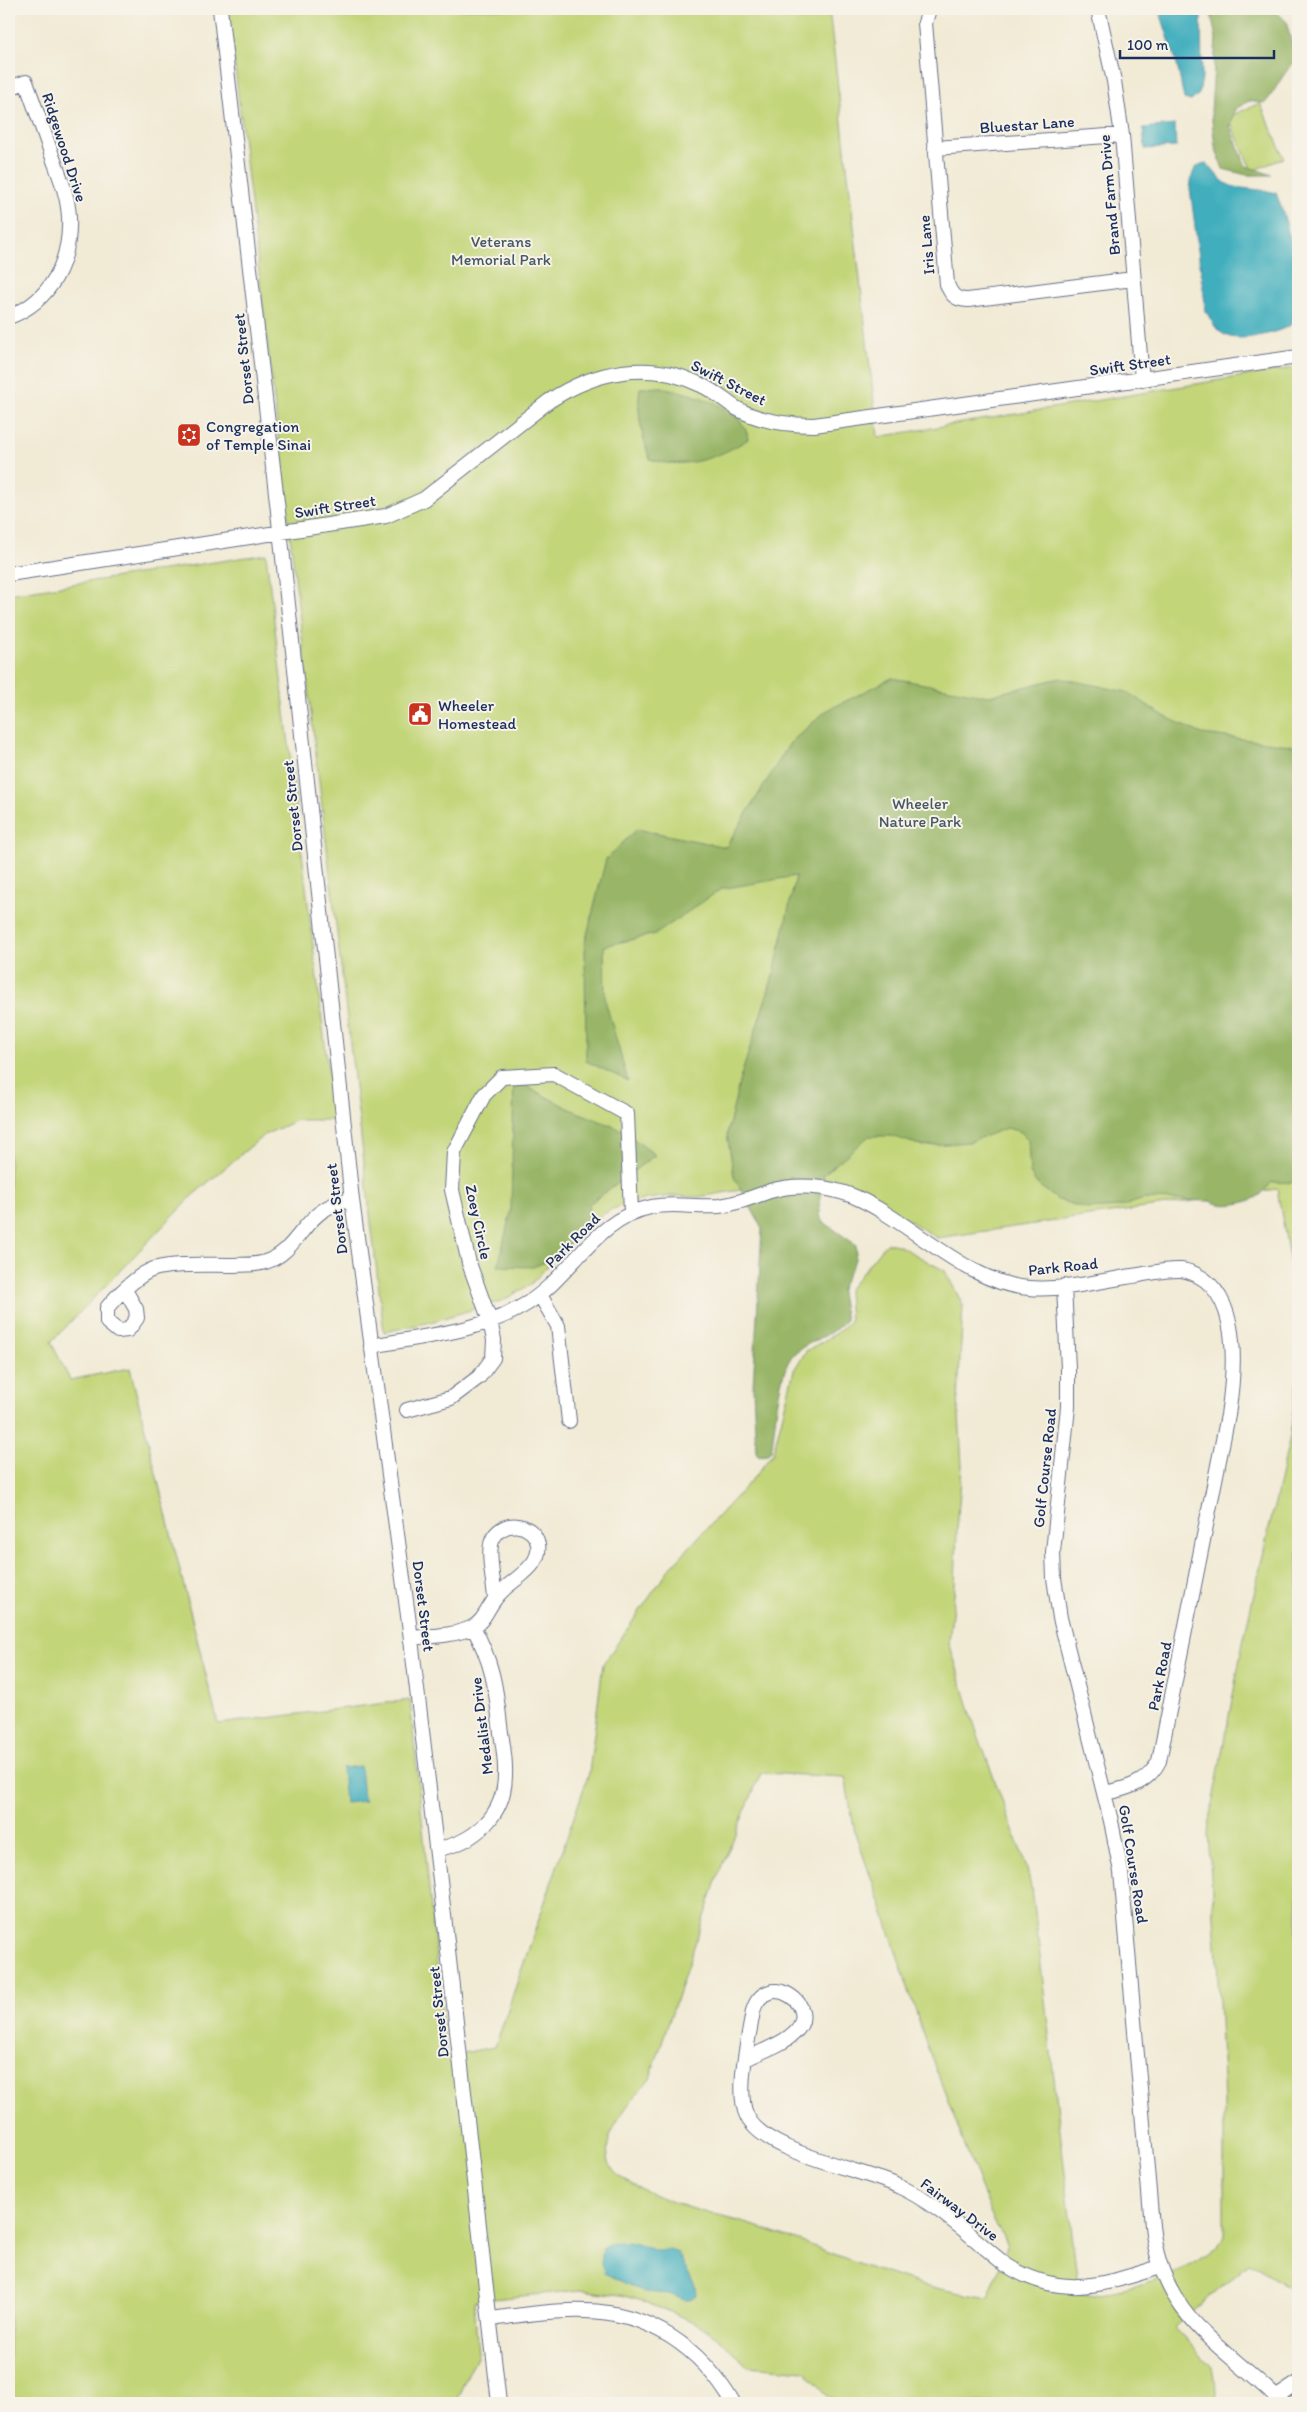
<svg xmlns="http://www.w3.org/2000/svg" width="1307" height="2412" font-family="Itim,sans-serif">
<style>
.green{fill:#c2d578;stroke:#6e826b;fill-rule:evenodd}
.forest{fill:#99b668;stroke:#5a7263}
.water{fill:#40aebd;stroke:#2e6e8e}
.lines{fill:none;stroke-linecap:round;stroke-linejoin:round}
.minor-casing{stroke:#667088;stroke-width:16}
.minor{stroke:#fff;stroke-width:14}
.labels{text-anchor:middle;stroke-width:4;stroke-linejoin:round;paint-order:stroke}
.street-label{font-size:16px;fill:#1b2f5e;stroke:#f7f3e8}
.park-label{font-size:16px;fill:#455864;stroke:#f7f3e8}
.poi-label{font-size:16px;fill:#1b2f5e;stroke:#f7f3e8;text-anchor:start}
</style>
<rect width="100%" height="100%" fill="#f7f3e8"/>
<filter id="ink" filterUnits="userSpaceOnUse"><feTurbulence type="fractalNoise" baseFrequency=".02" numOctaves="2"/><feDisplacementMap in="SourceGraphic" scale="10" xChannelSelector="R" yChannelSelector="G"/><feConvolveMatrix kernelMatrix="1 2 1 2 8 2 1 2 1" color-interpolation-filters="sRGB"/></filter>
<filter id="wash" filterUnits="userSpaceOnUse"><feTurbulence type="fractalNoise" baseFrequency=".0096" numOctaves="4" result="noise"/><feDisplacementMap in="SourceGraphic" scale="20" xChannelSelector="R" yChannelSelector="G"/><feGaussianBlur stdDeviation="1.12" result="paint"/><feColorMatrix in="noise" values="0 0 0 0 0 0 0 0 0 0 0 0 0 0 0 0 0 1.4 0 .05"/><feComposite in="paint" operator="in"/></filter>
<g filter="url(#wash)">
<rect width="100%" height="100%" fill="#f1ead5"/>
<path class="green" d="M228,9H829L878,437L1298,367V1308L1277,1189L937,1238L859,1189L838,1181L816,1177L699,1197L673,1196L646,1199L612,1209L587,1224L531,1284L504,1300L427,1323L384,1332Z
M1260,103L1284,158L1252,171L1228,117Z
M266,554L334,1120H297L264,1135L193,1195L51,1342L70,1380L130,1368L218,1724L410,1700L446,2056L495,2047L589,1773L603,1664L669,1569L757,1474L773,1453L794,1370L806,1351L837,1333L850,1321L848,1290L886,1243L898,1245L945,1271L963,1305L958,1396L962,1466L957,1529L955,1584L949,1642L975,1727L1026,1865L1033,1896L1079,2295C1121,2293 1199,2274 1224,2238V2101L1217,1960L1208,1834L1209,1821L1243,1642L1290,1437L1298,1372V2294L1249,2263L1174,2327L1212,2367L1218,2403H835L805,2371L749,2366L714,2335L696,2323L646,2302L621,2295L580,2290L474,2301L478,2354L456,2400L452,2403H9V594ZM761,1773L845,1777L855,1833L880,1902L927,2046L991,2214L1007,2246L988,2298C967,2294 945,2291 925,2285C872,2271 822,2248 771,2231C736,2219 699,2213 665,2199C652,2194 621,2182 613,2170C593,2139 633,2100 650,2078L718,1875Z"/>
<path class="forest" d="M1210,9H1274L1286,21L1296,61C1282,73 1277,89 1265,103L1249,101L1235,109L1230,127L1246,166L1272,175H1247L1223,169L1215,146L1211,111L1216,38Z
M661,387C689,393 745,406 748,439C721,457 682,471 650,459C642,437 636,411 640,388Z
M892,678L988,696L1060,678L1127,692L1164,716L1202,734L1298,746V1183L1272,1182C1267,1187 1263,1194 1257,1197C1244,1204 1224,1208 1210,1201L1144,1199L1120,1207L1088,1209L1058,1200L1037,1184L1030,1173L1028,1140L1021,1132L1007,1128L969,1142L923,1146L891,1136H869L824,1174L819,1202L821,1220L856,1245C858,1264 847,1272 841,1289C840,1293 845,1314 846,1320C830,1337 815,1338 797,1351C777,1365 776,1427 771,1451L766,1455L759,1456L756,1452L753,1387L762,1228L734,1177L727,1134L740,1079L774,973L796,876L721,889L656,934L604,946L605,1000L628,1081L586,1061L585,943L606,859L637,829L726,847L790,743L826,711Z
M514,1080L570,1109L622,1130L655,1155L589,1204L587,1224L558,1257L533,1267L498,1266L511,1211Z"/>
<path class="water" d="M1159,9H1201L1202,78L1199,94L1191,101L1184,99L1177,64Z
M1175,125L1176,147L1145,149L1143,128Z
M1206,163C1214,170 1219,180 1229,185C1236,189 1264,189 1276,193C1292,233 1300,281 1292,324C1280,333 1238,343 1225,335C1215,330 1211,320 1206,311L1190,188C1192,176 1192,165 1206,163Z
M360,1766L363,1797L365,1801L345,1803L342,1768Z
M630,2242L657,2251L670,2250L678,2253L695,2286L696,2295L689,2300H684L669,2294L643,2292L604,2273L601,2264L603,2248L610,2244Z"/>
</g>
<g filter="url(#ink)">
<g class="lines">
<defs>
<path id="minor" d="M220,9L277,502L352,1200L409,1623L440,1880L499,2403
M929,9L925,23L947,284C951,295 956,300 968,300L1133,279
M1098,9L1114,81L1122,135L1142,380
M9,88L26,82C35,107 44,133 53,158C60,177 68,196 69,217C71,261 51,301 9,317
M935,148L1122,135
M9,574L386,516L424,499L549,401C595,371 649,359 701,385C714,391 724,400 736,408C760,422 787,425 814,425L1298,357
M1064,1286L1068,1368V1407L1053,1552L1054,1578L1060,1618L1111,1821L1121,1872L1152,2226C1162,2319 1223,2344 1282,2403
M125,1290L136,1309L137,1318L128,1330L118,1331L107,1322V1308C116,1296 140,1273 154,1269C173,1263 209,1265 230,1265C241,1264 254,1266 265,1262C302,1251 302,1206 352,1200
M540,1295L558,1326L569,1421
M371,1346C424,1336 482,1332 528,1303C572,1275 596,1218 651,1207C673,1202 696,1208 719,1206C737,1204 753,1197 770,1191C796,1183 827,1186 853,1196C908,1219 969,1285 1029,1288C1065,1291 1103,1280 1139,1275C1152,1273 1167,1269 1181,1270C1189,1271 1198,1275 1205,1280C1241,1308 1234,1376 1228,1415L1159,1761C1148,1783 1127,1789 1104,1793
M407,1410L451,1398L479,1377L493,1358L494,1340L490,1321L469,1263L452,1190L454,1152L484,1095L502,1077L554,1074L627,1114L631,1213
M411,1638C430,1636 453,1636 471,1628C484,1622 487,1609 495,1599C505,1584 524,1577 534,1562C538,1556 539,1550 538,1544C533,1521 500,1519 492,1541C487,1554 494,1583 495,1598
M437,1849C474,1843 505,1815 505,1775C506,1758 502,1742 500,1725C496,1687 492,1661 473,1627
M746,2059C761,2051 782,2045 794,2033C824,2006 766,1967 753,2011C749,2038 735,2092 747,2116C764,2153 858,2168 896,2185C937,2203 971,2237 1006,2265C1062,2300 1102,2285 1160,2267
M490,2319C521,2315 554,2310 585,2311C649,2312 701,2348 733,2403
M1277,2397L1298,2383"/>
</defs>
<use href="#minor" class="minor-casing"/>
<use href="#minor" class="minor"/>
</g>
</g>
<defs>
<symbol id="synagogue-square" viewBox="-11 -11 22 22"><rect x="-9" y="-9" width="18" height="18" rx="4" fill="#c8321e" stroke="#f7f3e8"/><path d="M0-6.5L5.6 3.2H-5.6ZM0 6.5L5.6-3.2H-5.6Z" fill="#fff"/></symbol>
<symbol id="civic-square" viewBox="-11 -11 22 22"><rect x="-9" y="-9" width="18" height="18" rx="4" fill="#c8321e" stroke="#f7f3e8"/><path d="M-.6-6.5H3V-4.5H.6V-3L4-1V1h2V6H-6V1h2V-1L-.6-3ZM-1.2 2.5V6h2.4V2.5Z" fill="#fff"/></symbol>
</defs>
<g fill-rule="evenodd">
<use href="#synagogue-square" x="175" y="421" width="28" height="28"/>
<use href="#civic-square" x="406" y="700" width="28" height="28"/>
</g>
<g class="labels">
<g class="street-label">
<text transform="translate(1027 124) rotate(-4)" y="6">Bluestar Lane</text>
<text transform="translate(65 147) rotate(72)" y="6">Ridgewood Drive</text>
<text transform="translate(1109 195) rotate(-95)" y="6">Brand Farm Drive</text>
<text transform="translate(926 245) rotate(-95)" y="6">Iris Lane</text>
<text transform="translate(243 359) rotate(-96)" y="6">Dorset Street</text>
<text transform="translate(1130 364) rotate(-8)" y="6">Swift Street</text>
<text transform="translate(729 382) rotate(27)" y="6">Swift Street</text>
<text transform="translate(335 506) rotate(-9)" y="6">Swift Street</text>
<text transform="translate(292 806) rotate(-96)" y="6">Dorset Street</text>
<text transform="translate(336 1209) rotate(-97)" y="6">Dorset Street</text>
<text transform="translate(479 1222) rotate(78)" y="6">Zoey Circle</text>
<text transform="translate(572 1240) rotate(-45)" y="6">Park Road</text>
<text transform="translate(1063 1266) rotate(-6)" y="6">Park Road</text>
<text transform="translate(1044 1468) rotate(-84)" y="6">Golf Course Road</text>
<text transform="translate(424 1606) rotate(83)" y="6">Dorset Street</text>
<text transform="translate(1159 1676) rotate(-79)" y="6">Park Road</text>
<text transform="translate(481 1726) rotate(-97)" y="6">Medalist Drive</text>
<text transform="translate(1134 1864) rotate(81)" y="6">Golf Course Road</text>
<text transform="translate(438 2012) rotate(-96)" y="6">Dorset Street</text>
<text transform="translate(960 2209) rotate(37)" y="6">Fairway Drive</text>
</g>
<g class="park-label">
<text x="501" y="247">Veterans<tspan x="501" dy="18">Memorial Park</tspan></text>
<text x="920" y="809">Wheeler<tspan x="920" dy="18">Nature Park</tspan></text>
</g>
<g class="poi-label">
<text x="206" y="432">Congregation<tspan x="206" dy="18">of Temple Sinai</tspan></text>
<text x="438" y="711">Wheeler<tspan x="438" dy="18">Homestead</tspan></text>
</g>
</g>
<rect width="1307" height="2412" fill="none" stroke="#f7f3e8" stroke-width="30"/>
<path d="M1120 50v8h154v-8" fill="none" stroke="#1b2f5e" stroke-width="2.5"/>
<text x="1127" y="50" font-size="15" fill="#1b2f5e" stroke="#f7f3e8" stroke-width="4" paint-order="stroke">100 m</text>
</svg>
